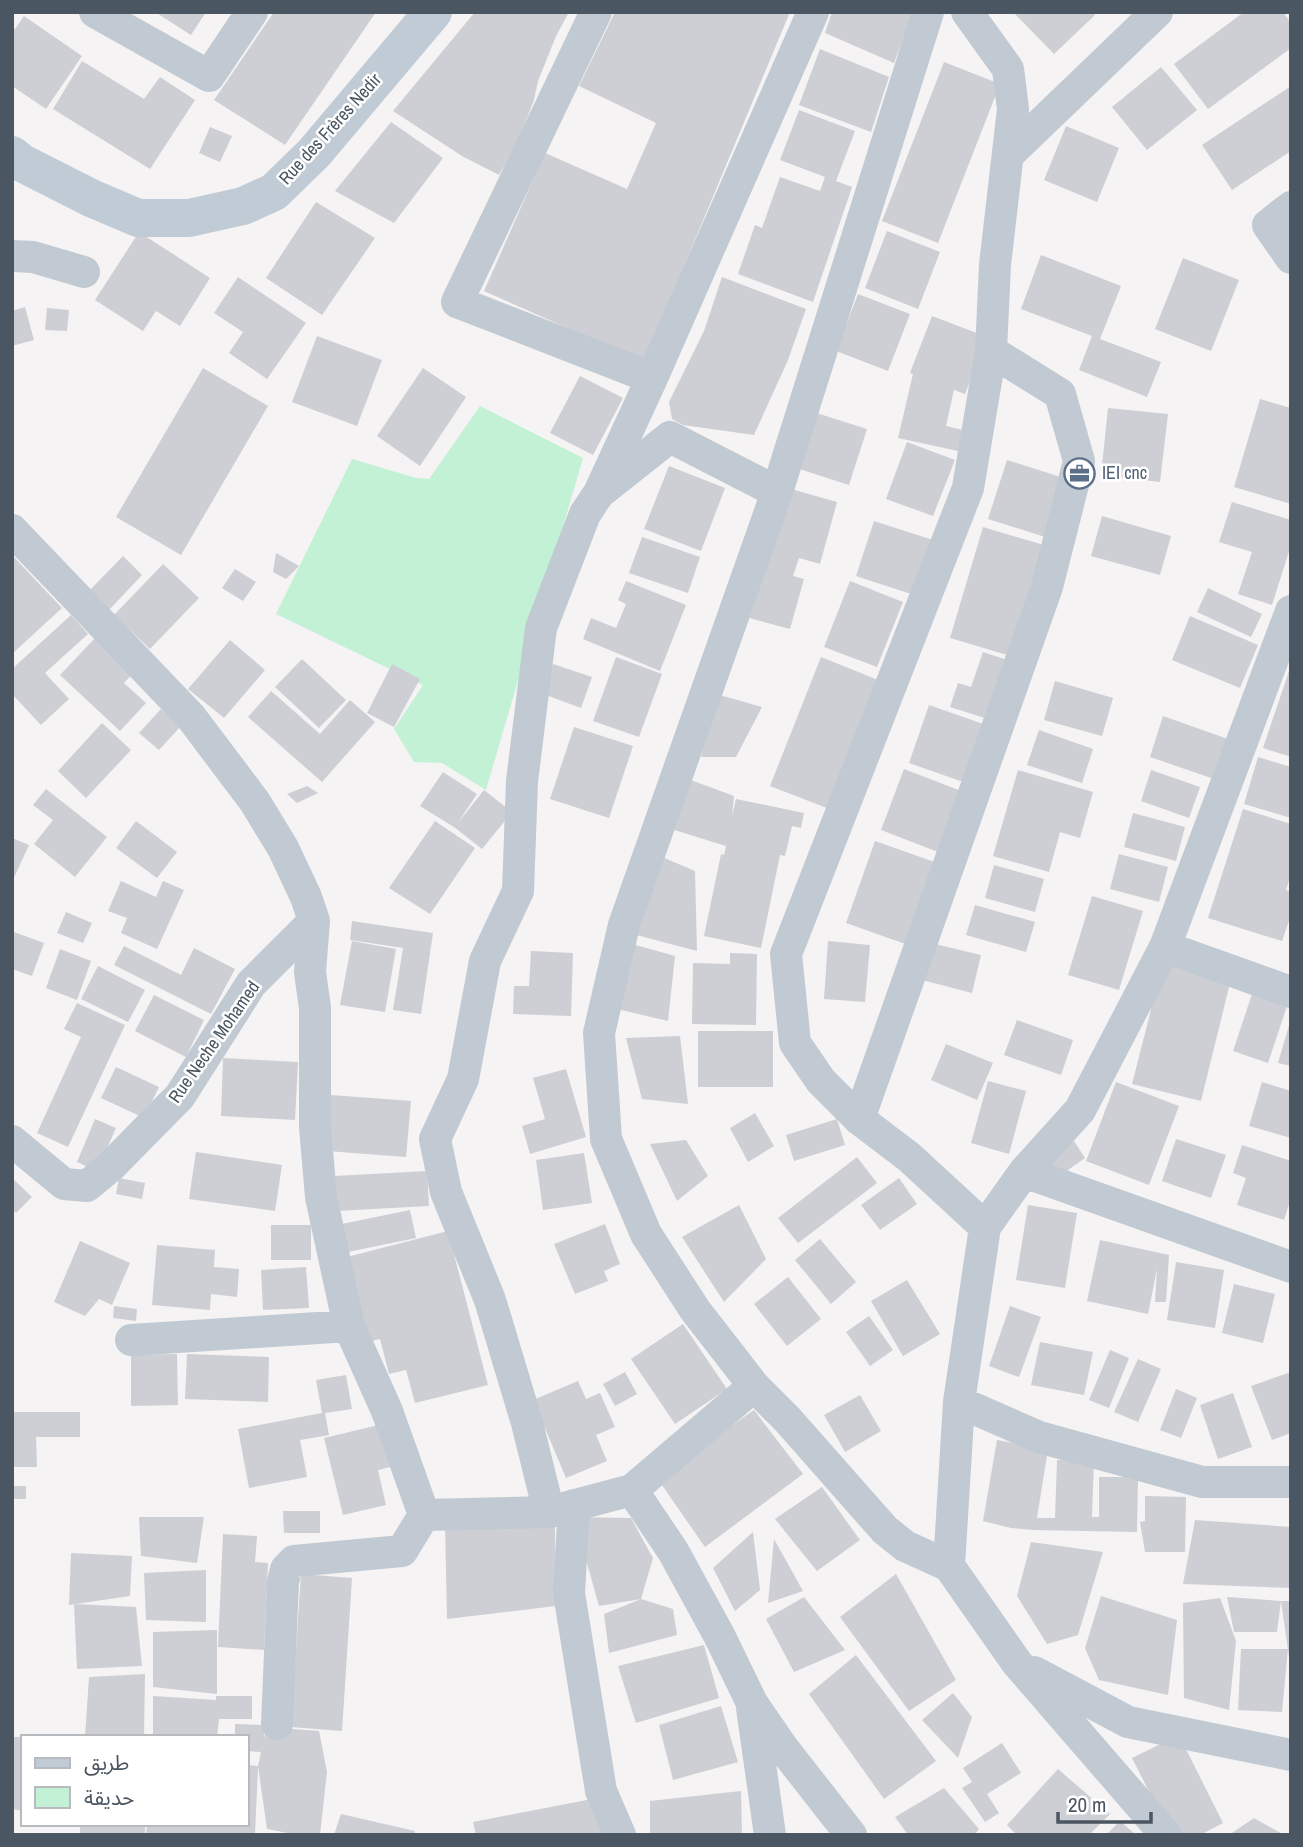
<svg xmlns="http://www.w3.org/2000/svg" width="1303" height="1847" font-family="'Archivo Narrow','Noto Sans Arabic',sans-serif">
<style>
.green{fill:#c3f1d5}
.building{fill:#cdcfd5}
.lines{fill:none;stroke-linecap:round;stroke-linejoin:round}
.street{stroke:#c1cad2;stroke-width:32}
.secondary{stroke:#c1cbd6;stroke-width:38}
.labels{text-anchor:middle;stroke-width:5;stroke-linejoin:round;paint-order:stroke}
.street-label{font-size:18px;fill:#4a5661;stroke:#fff}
.service-label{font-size:18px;fill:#4e5e75;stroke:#fff;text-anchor:start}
</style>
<rect width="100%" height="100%" fill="#f5f3f3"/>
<path class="green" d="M480,406L583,458L486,790L442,763L414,762L394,729L423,685L276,614L352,459L416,478L429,479Z"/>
<path class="building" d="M155,12H206L191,35Z
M274,12H376L285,145L214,100Z
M475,12H569L556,36L538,81L534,100L516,146L499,175L462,156L393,111Z
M615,12H790L644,362L484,291L545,153L627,189L656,123L579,86Z
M832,12H913L894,63L825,33Z
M1013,12H1092L1095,15L1054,54Z
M1244,12H1283L1291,23V48L1208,109L1174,64Z
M24,16L82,56L46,109L12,86V28L15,29Z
M820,49L889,77L871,132L799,105Z
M82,61L144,99L160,77L195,100L150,169L53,109Z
M944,62L1000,84L938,243L882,221Z
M1161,67L1197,110L1147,150L1112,107Z
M1291,86V151L1232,190L1202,145Z
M799,110L855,131L836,181L852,187L813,302L738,274L755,225L762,228L780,177L820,191L825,177L780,160Z
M391,122L443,158L394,223L335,191Z
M1066,126L1119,148L1097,202L1044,180Z
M210,127L232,136L220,162L199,153Z
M316,202L375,238L322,315L266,278Z
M887,231L940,252L918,309L865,288Z
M139,232L210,278L180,326L156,311L143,331L95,300Z
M1041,255L1121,286L1100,339L1161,362L1147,397L1079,370L1092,336L1021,309Z
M1183,258L1239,280L1211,351L1155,329Z
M238,277L306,323L267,379L229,353L243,332L214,313Z
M722,277L806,309L788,360L754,435L683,425L672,419L669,402L704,331Z
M858,294L910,314L888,371L836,351Z
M25,307L34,340L12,346V311Z
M47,308L69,310L67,331L45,330Z
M932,316L987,337L965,394L954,390L946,426L963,430L958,451L898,438L913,374L910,373Z
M317,336L382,360L357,426L292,402Z
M203,368L268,406L181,555L116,517Z
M423,368L466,397L420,466L377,436Z
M580,376L623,398L593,455L550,433Z
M1260,399L1291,408V504L1234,487Z
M1108,408L1168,414L1160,482L1101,475Z
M807,410L867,429L849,485L790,466Z
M907,442L955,460L933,516L886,499Z
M1007,460L1067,479L1048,538L988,519Z
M669,466L725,488L701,551L644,529Z
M770,483L837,502L820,564L799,558L793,576L804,579L790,629L731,613Z
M1232,502L1291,520V545L1272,605L1238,594L1252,552L1219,542Z
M1102,516L1171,536L1160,575L1091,556Z
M874,521L933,540L914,595L856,576Z
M983,527L1047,546L1014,657L950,638Z
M642,537L700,557L688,593L629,573Z
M276,553L299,566L286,579L273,572Z
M12,555L62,608L12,654Z
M123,556L142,575L109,610L89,591Z
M163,564L199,598L150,649L114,615Z
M235,569L256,582L243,601L222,588Z
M626,581L686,605L660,671L583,639L591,618L616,628L626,604L618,600Z
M850,581L903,602L877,667L824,647Z
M1208,588L1262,614L1251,637L1197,612Z
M71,615L88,634L45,673L69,699L41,725L12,694V669Z
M1190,616L1258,645L1240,688L1172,660Z
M97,636L135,671L124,683L146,703L120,731L60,675Z
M230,640L265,670L224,718L188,689Z
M983,652L1010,661L991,720L950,707L958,683L971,687Z
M616,657L662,674L639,737L593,721Z
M821,657L883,682L832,810L770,786Z
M302,659L346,700L319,728L275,687Z
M392,664L420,679L394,727L367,713Z
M553,664L592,677L581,708L543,694Z
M1290,668H1291V757L1263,748Z
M1055,681L1113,698L1102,736L1044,720Z
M271,691L320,734L350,700L375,722L322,782L248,717Z
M716,694L762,707L736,757H701Z
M929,705L989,726L969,784L909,763Z
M161,709L180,727L159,750L139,733Z
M1163,716L1228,739L1214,779L1150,757Z
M102,723L131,750L86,798L58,771Z
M574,727L633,746L609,818L550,799Z
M1039,730L1093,749L1082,783L1027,765Z
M1258,757L1291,767V818L1244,804Z
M904,769L969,794L946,855L881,830Z
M1018,770L1093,792L1080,838L1060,832L1049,872L993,856Z
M1151,770L1200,787L1189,818L1141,801Z
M443,772L477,794L457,824L484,790L512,812L482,849L454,827L420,806Z
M688,779L734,796L732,816L736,799L804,813L801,828L792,826L785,856L780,855L761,948L704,936L721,854L724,855L726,846L671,829Z
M307,786L318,793L297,803L287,794Z
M46,789L107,837L75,877L34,844L53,820L33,805Z
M1243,809L1291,824V874L1286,890L1291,892V915L1282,941L1208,918Z
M1133,813L1185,827L1176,861L1124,847Z
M136,821L177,852L157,878L116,848Z
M435,821L475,848L430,914L389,888Z
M12,838L29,845L12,882Z
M875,841L943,865L914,947L846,923Z
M1119,854L1168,867L1159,902L1110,889Z
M662,857L695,871L697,951L629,933Z
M994,865L1044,879L1035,912L985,898Z
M121,881L156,897L163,881L184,890L157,949L121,933L127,918L108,911Z
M1092,896L1143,911L1119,990L1068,975Z
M975,905L1035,922L1026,952L966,935Z
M66,912L92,923L83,943L57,933Z
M352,921L433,933L421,1014L393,1010L403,948L350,940Z
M14,932L44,943L32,976L12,969Z
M352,941L396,949L385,1012L340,1005Z
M828,941L870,945L865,1002L824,999Z
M931,943L981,955L972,993L922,980Z
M632,944L675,956L668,1021L617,1009Z
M124,946L181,975L194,948L235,969L211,1014L114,965Z
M60,949L91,961L77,1000L46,988Z
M531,951L573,953L571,1016L513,1014L514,986H529Z
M730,953L757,954L756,1025L692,1024L693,963L730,964Z
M1164,959L1232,975L1201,1101L1132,1084Z
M98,966L145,990L128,1022L81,999Z
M1253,991L1288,1003L1268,1063L1233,1051Z
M154,995L204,1020L186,1057L135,1031Z
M77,1003L125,1025L68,1147L37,1133L81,1037L64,1029Z
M1017,1020L1073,1040L1061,1075L1004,1055Z
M1290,1022H1291V1066L1278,1063Z
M698,1031H773V1087H698Z
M680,1036L688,1104L642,1099L626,1038Z
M946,1044L993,1063L977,1100L931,1080Z
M223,1058L298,1062L295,1120L221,1116Z
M116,1067L159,1087L144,1118L101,1098Z
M566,1069L586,1137L530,1154L522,1126L545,1119L533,1078Z
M988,1081L1026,1091L1009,1154L971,1143Z
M1116,1082L1179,1106L1149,1185L1086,1161Z
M1262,1082L1291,1091V1138L1249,1126Z
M331,1095L411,1101L406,1157L327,1151Z
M755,1113L774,1146L748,1162L730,1128Z
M95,1119L116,1128L97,1171L77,1162Z
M837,1119L845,1145L794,1161L786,1135Z
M1176,1139L1226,1155L1211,1198L1162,1181Z
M686,1140L708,1176L677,1201L650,1144Z
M1074,1141L1085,1158L1054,1180L1043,1163Z
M1242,1145L1291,1161V1198L1284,1220L1237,1205L1246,1178L1233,1173Z
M196,1152L282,1165L275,1211L189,1199Z
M584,1153L592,1203L543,1210L536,1160Z
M857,1157L877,1183L798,1243L778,1218Z
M427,1171L429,1206L336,1211L334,1176Z
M12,1178L32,1197L16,1213L12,1209Z
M119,1178L145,1183L142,1199L116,1194Z
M899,1178L917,1204L880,1230L861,1205Z
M739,1205L766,1259L724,1302L682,1237Z
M1028,1205L1077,1213L1065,1288L1016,1280Z
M410,1210L416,1238L343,1253L337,1225Z
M605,1224L620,1264L604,1271L608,1281L575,1294L554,1244Z
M271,1225H311V1260H271Z
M448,1231L488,1385L415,1403L406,1370L389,1374L380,1339L364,1343L343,1258Z
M820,1239L856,1282L831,1304L795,1260Z
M1100,1240L1169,1255L1166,1302H1155L1157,1269L1148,1314L1087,1301Z
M80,1241L130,1263L112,1305L99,1299L85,1316L54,1302Z
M157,1245L215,1250L214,1267L239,1269L237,1297L211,1294L210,1310L152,1305Z
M1176,1262L1224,1270L1215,1328L1167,1320Z
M306,1267L309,1308L263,1310L261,1270Z
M788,1277L821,1319L787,1346L754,1304Z
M907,1280L940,1334L903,1356L871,1301Z
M1234,1284L1275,1294L1263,1343L1222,1333Z
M114,1306L137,1309L136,1321L113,1318Z
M1010,1306L1041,1317L1019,1377L989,1366Z
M869,1316L893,1350L870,1366L846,1332Z
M683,1324L727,1389L675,1424L631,1359Z
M1040,1342L1093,1352L1084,1395L1031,1385Z
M1110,1350L1129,1358L1109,1408L1089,1400Z
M177,1354L178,1405L131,1406V1355Z
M187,1354L269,1357L268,1402L185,1399Z
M1138,1359L1161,1369L1138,1422L1114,1412Z
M625,1372L637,1394L615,1406L603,1384Z
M1291,1372V1433L1272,1440L1251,1386Z
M346,1375L352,1409L325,1413L329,1435L300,1440L307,1477L249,1488L238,1429L322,1413L316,1380Z
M578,1381L586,1399L600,1393L615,1427L596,1435L607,1461L566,1478L533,1400Z
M1176,1389L1197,1398L1181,1438L1160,1430Z
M1233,1393L1252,1447L1218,1459L1200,1405Z
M860,1395L881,1431L845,1452L824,1415Z
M754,1410L803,1474L705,1547L657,1478Z
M12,1412H80V1437H36L37,1467H12Z
M383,1424L394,1466L378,1470L386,1505L343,1515L324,1438Z
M997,1440L1048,1449L1037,1518H1055L1057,1460L1094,1461L1092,1517H1099V1477H1138L1137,1532L1034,1530L1011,1528L983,1521Z
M12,1486H26V1499H12Z
M822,1487L860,1540L817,1571L775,1519Z
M1145,1496L1186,1497L1185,1552H1145L1140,1522L1145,1521Z
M283,1511H320V1533H284Z
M139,1517H204L197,1563L141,1556Z
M574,1517L631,1518L653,1558L641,1599L673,1609L677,1635L609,1653L604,1614L641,1599L599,1606Z
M1195,1520L1291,1527V1588L1183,1584Z
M445,1524L555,1526L556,1606L447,1619Z
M753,1532L760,1590L735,1611L713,1568Z
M223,1534L257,1536L255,1562L268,1563L264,1650L218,1647Z
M774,1539L803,1591L768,1603Z
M1031,1542L1103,1552L1078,1635L1047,1644L1017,1596Z
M71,1553L132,1556L130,1596L69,1605Z
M206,1570V1622L146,1620L144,1573Z
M301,1574L352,1578L342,1731L291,1727Z
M896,1574L956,1680L909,1711L840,1617Z
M1101,1596L1177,1620L1168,1695L1099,1680L1085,1648Z
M804,1597L845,1650L794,1672L766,1619Z
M1227,1597L1281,1601L1277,1632H1234Z
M1220,1598L1236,1641L1229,1710L1184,1698L1183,1603Z
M1281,1601H1291V1657H1289Z
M74,1604L136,1607L142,1666L77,1669Z
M217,1630V1694L153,1687V1632Z
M704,1645L719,1698L636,1723L618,1666Z
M1241,1649H1288L1282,1712L1238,1710Z
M856,1655L936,1761L884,1799L809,1694Z
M145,1674L144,1737H85L89,1677Z
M953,1693L972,1717L958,1758L922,1720Z
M153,1696L216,1700V1696H252V1719H219L217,1737H153Z
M721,1706L738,1762L673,1780L659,1725Z
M235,1724L264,1725V1739L266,1727L319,1731L327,1772L320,1835H298L267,1829L258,1766L261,1752L247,1751V1737H235Z
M1179,1735L1223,1823L1200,1835H1171L1132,1758Z
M12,1737H23V1811L12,1809Z
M1002,1743L1021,1773L987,1794L999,1813L985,1822L962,1788L972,1782L963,1768Z
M247,1765L258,1766L255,1835H146L147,1824H247Z
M1058,1769L1110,1814L1089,1835H1017L1007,1825Z
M944,1788L979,1829L974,1835H908L895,1817Z
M741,1791L742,1835H650V1801Z
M592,1799L603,1835H476L473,1822Z
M341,1814L415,1831L414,1835H334Z
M1254,1818L1284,1835H1229Z
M1120,1821L1136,1835H1106Z
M80,1824H145V1835L80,1834Z"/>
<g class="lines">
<path class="street" d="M95,12L209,76L252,12
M596,12L457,302L652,378
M928,12L777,492L624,925L599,1033L606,1139L646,1234L695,1310L754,1386L787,1419L885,1530L905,1546L949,1566L1017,1663L1166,1835
M1008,155L1157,12
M1291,207L1268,225L1291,258
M12,256L33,257L84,272
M603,490L670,437L777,492
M12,530L191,717L255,802L283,848L306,897L314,921L310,972L315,1008V1127L321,1197L349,1326L387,1411L424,1515
M1165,947L1291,992
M859,1119L1047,587L1079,461L1060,394L991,351
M12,1141L64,1184L87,1186L110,1167L180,1096L251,984L314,921
M1024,1172L1291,1267
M985,1227L1024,1172L1080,1110L1165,947L1291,611
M131,1340L349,1326
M959,1402L1039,1437L1202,1482H1291
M632,1490L673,1551L720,1637L752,1703L783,1748L851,1835
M574,1505L569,1593L601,1791L620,1835
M549,1512L527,1423L490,1300L446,1192L435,1139L463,1079L485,961L518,891L522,781L541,628L585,514L599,493L652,378L813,12
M949,1566L959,1402L985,1227L909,1157L859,1119L821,1081L795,1043L786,954L968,488L991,351L995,265L1013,109L1008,69L967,12
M1034,1672L1128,1722L1291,1755
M752,1708L770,1835
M277,1724L283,1582L286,1569L294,1561L402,1551L424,1515L549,1512L632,1490L754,1386"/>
<path class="secondary" d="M12,155L22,163L91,198L138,218H189L243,206L274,192L314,153L433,12"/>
</g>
<defs>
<symbol id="office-ring" viewBox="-11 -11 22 22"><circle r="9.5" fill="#fff" stroke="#5c6f8a" stroke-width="1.5"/><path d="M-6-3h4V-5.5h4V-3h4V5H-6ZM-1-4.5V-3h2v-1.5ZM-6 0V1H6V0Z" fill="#5c6f8a"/></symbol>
</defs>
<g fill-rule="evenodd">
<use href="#office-ring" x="1062" y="456" width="35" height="35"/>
</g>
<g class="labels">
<g class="street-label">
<text transform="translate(330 129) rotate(-48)" y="6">Rue des Frères Nedir</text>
<text transform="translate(214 1042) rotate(-55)" y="6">Rue Neche Mohamed</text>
</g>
<g class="service-label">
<text x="1102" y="479">IEI cnc</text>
</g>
</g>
<rect width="1303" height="1847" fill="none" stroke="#4a5661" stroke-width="28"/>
<rect x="21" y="1735" width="228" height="91" fill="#ffffff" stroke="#b7bbc0" stroke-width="2"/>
<rect x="35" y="1758" width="35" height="10" fill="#c1cbd6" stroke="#b7bbc0" stroke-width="2"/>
<text x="84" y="1770" font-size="21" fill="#4a5661">طريق</text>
<rect x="35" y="1787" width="35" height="21" fill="#c3f1d5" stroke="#b7bbc0" stroke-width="2"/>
<text x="84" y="1805" font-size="21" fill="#4a5661">حديقة</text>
<path d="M1058 1812v10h93v-10" fill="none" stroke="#4a5661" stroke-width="3.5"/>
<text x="1068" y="1812" font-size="21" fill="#4a5661" stroke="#ffffff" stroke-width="5" paint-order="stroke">20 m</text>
</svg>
